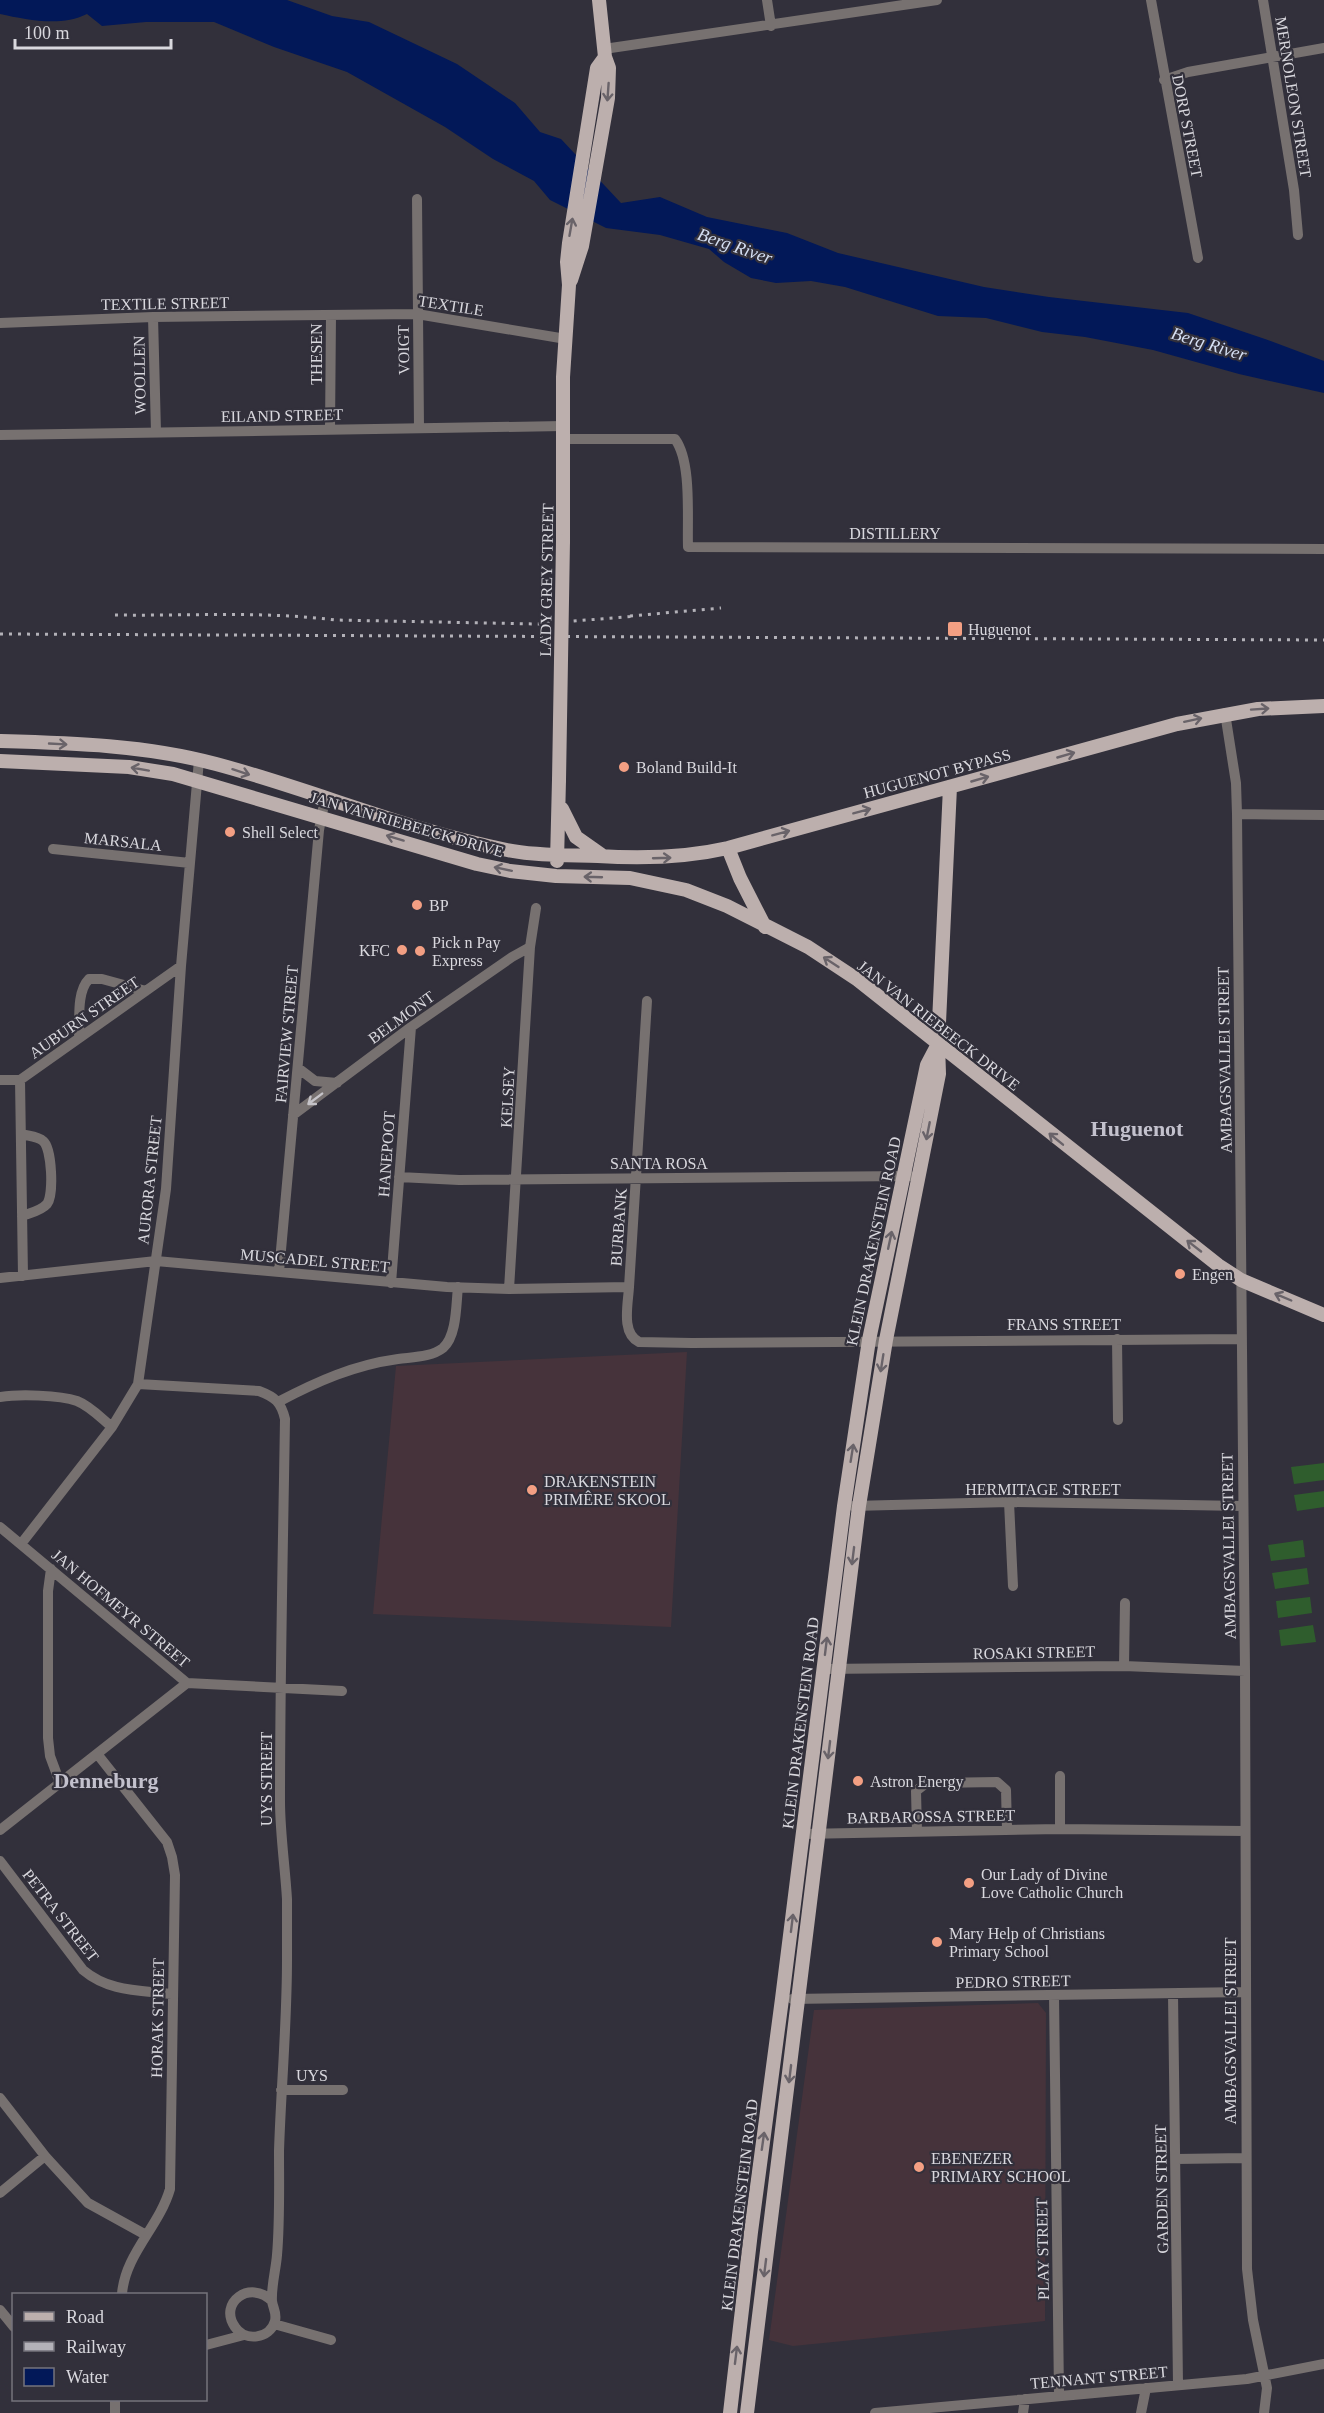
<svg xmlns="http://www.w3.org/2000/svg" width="1324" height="2413" font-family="Georgia,serif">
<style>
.education{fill:#46333b}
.green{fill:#2f5d2d}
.water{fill:#021858}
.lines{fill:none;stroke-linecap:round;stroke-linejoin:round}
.minor{stroke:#777170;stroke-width:10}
.major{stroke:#bcafad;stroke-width:14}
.rail{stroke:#b3b1b8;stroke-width:3;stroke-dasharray:3 6;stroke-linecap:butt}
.major-bridge{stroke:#bcafad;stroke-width:14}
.oneway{stroke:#696369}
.oneway2{stroke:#c5c3c8}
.poi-dot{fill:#f39f83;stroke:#32303b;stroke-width:2}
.labels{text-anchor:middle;stroke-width:4.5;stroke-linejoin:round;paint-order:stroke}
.street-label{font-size:16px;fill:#d9d8de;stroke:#32303b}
.poi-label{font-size:16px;fill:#d9d8de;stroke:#32303b;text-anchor:start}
.water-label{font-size:18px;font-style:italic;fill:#d5dff3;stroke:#32303b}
.district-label{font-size:22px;font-weight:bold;fill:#c3c1cd;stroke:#32303b}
</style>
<rect width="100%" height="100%" fill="#32303b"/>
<path class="education" d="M687,1352L671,1627L373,1614L396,1366Z
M1038,2003L1046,2013L1045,2321L793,2346L769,2340L814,2010Z"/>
<path class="green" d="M1324,1463V1480L1294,1484L1291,1467Z
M1324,1491V1507L1297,1511L1294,1495Z
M1303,1540L1305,1557L1271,1561L1268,1545Z
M1307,1568L1309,1584L1275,1589L1272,1573Z
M1310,1597L1312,1613L1278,1618L1276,1601Z
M1313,1625L1316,1642L1281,1646L1279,1630Z"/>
<path class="water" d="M0,0H287L332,16L369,22L457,64L515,103L540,132L561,139L621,203L660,197L707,217L787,233L838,253L984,287L1049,297L1188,313L1265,339L1324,361V393L1239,374L1153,350L1085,337L1042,332L986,318L938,316L845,287L811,281L776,283L751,278L724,262L709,249L660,235L606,228L550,200L534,181L493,159L445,127L347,72L274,47L214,22H146L102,26L87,14C61,27 28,20 0,14Z"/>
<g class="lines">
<path class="minor" d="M767,0L771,26
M1151,0L1198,258
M1263,0L1294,190L1298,235
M604,49L937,0
M1164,80L1188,72L1324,48
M417,199L419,428
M153,317L156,432
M0,323L153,317L417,314L566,339
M330,429L331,315
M0,435L563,426
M564,439H675C692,462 687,518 688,547L1324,549
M1225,713L1236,783L1237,814L1245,1671L1247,2269L1253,2320L1267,2388L1264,2413
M1237,814L1324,815
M53,849L190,863
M647,1001L629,1287C628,1305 621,1333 639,1342L692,1343L1242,1339
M79,1038C80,1021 76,992 89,979H102L146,991
M298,1068L315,1081L337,1083
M0,1080H20L181,966
M20,1080L23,1276
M293,1115L411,1027L512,957L530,947
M21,1134C27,1136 38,1136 43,1141C52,1148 54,1195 47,1204C41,1211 30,1213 22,1216
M399,1177L459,1180L910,1176
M279,1272L319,830L325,799
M0,1278L156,1261L447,1287L509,1289L629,1287
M391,1283L411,1027
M509,1289L530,947L536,908
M1117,1339L1118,1420
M138,1384L259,1391C275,1397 281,1402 285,1419C283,1546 280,1673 280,1801C280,1833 285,1866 287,1899C287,1919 287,1940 287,1960C287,2024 281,2088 279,2151C279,2186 280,2220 277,2255C276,2269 271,2287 272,2301C273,2309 277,2312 275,2321C270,2339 245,2342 235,2327C218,2303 250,2279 272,2301
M0,1397C19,1394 59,1395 77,1401C90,1406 101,1418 112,1427
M278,1402C318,1381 354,1365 398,1359C412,1357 432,1357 443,1348C457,1336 456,1304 458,1287
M1009,1502L1013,1586
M853,1506L1009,1502L1242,1506
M0,1527L187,1683L342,1691
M21,1544L112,1427L138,1384L166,1189L181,966L199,760
M51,1569L48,1591V1738L50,1756L60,1783
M1124,1666L1125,1603
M823,1669L1124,1666L1245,1671
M98,1755L167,1842L172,1857L175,1875L170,2189C159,2227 125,2254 122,2294
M1060,1829V1776
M0,1830L187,1683
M917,1831L916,1791L925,1784L935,1783L997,1782L1006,1790L1007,1829
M803,1834L1060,1829L1245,1831
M0,1861L83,1970C109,1992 139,1990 172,1994
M1173,1994L1178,2384
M1054,1995L1059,2395
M792,1999L1245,1992
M281,2090H343
M0,2098L45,2156L88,2203L146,2235
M1176,2159L1246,2158
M0,2193L45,2156
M0,2310L14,2327
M274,2324L331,2340
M206,2345L244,2335
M115,2413V2400
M875,2413L1247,2379L1324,2364
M1023,2413L1025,2399
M1141,2413L1146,2388"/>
<path class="major" d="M571,280L582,246L608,98L609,68L605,57L599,0
M563,541V377L569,285L567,262L569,243L597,68L605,57
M0,741C72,743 146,745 216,764C314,790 408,831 507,850C537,856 568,855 598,856C643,859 684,858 728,848L1177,724L1258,709L1324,706
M0,761L129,767L173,774L477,864L510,871L556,876L630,878L686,890L727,906L808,947L858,980L1218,1265L1241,1280L1324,1315
M562,809L576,837L603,856
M728,848L740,878L765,927
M557,861L559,780
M730,2413L751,2232L782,1999L844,1506L869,1340L927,1065L937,1046
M747,2413L859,1506L886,1340L939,1074L938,1044L950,787"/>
<path class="rail" d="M115,615C188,616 263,611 335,620L538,624L636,616
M630,616L721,608
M0,634L1324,640"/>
<path class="major-bridge" d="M559,780L563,541"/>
</g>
<defs><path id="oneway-shaft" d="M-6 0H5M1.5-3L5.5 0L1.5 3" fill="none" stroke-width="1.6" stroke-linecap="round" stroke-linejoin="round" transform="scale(1.5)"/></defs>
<g class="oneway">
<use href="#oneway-shaft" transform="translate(608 92) rotate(94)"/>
<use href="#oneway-shaft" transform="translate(571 227) rotate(-80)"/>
<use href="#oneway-shaft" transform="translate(1260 709) rotate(-4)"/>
<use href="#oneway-shaft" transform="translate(1193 720) rotate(-12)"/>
<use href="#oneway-shaft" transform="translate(58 744) rotate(3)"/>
<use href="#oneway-shaft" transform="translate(1066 755) rotate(-16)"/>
<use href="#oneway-shaft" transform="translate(140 769) rotate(-170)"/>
<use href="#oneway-shaft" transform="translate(241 772) rotate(18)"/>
<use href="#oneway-shaft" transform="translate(980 779) rotate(-16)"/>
<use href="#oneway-shaft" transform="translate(862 811) rotate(-15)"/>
<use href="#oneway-shaft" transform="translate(781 833) rotate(-15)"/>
<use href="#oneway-shaft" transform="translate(395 838) rotate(-163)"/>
<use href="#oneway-shaft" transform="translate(662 858) rotate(-2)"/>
<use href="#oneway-shaft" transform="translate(503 869) rotate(-168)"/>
<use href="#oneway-shaft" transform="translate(593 877) rotate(-178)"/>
<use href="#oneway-shaft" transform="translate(831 962) rotate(-147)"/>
<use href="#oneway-shaft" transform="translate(928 1131) rotate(101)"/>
<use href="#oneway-shaft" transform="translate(1056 1139) rotate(-141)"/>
<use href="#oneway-shaft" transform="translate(890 1240) rotate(-78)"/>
<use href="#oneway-shaft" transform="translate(1194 1246) rotate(-142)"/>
<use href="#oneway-shaft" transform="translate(1283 1297) rotate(-157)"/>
<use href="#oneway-shaft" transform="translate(882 1363) rotate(99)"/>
<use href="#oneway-shaft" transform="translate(852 1453) rotate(-81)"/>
<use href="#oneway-shaft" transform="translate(853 1556) rotate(97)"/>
<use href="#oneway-shaft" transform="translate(826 1646) rotate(-83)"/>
<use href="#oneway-shaft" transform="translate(829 1750) rotate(97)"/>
<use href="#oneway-shaft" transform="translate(792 1923) rotate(-83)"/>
<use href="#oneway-shaft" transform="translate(790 2074) rotate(97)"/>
<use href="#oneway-shaft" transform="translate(763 2141) rotate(-82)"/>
<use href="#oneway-shaft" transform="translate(765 2268) rotate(97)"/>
<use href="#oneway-shaft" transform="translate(736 2355) rotate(-83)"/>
</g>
<use class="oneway2" href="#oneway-shaft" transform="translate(315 1099) rotate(143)"/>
<g class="poi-dot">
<rect x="947" y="621" width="16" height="16" rx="3"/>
<circle cx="624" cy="767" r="6"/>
<circle cx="230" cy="832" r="6"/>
<circle cx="417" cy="905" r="6"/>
<circle cx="402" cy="950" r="6"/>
<circle cx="420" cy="951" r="6"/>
<circle cx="1180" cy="1274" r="6"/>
<circle cx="532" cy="1490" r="6"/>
<circle cx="858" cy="1781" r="6"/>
<circle cx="969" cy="1883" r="6"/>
<circle cx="937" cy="1942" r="6"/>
<circle cx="919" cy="2167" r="6"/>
</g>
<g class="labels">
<g class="street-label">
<text transform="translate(1294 97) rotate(81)" y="6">MERNOLEON STREET</text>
<text transform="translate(1188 126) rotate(79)" y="6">DORP STREET</text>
<text transform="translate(165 303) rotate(-1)" y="6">TEXTILE STREET</text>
<text transform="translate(451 305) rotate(9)" y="6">TEXTILE</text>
<text transform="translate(403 350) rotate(-91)" y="6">VOIGT</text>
<text transform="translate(316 354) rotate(-90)" y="6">THESEN</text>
<text transform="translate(139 375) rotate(-91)" y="6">WOOLLEN</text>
<text transform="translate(282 415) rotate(-1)" y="6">EILAND STREET</text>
<text x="895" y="539">DISTILLERY</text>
<text transform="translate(546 580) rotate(-89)" y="6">LADY GREY STREET</text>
<text transform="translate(937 773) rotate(-15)" y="6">HUGUENOT BYPASS</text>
<text transform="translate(407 824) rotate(16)" y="6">JAN VAN RIEBEECK DRIVE</text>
<text transform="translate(123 841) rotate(6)" y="6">MARSALA</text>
<text transform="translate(84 1017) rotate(-35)" y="6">AUBURN STREET</text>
<text transform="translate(401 1017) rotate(-36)" y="6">BELMONT</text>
<text transform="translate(939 1025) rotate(38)" y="6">JAN VAN RIEBEECK DRIVE</text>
<text transform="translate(286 1034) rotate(-85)" y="6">FAIRVIEW STREET</text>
<text transform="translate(1224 1060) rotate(-91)" y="6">AMBAGSVALLEI STREET</text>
<text transform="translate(507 1097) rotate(-87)" y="6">KELSEY</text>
<text transform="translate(386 1154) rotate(-86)" y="6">HANEPOOT</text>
<text x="659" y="1169">SANTA ROSA</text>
<text transform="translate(149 1180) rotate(-84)" y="6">AURORA STREET</text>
<text transform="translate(618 1227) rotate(-86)" y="6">BURBANK</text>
<text transform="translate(873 1241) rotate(-78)" y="6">KLEIN DRAKENSTEIN ROAD</text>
<text transform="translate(315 1260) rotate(5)" y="6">MUSCADEL STREET</text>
<text x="1064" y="1330">FRANS STREET</text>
<text x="1043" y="1495">HERMITAGE STREET</text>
<text transform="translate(1228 1546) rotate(-91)" y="6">AMBAGSVALLEI STREET</text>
<text transform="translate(121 1608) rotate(40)" y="6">JAN HOFMEYR STREET</text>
<text transform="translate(1034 1652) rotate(-1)" y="6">ROSAKI STREET</text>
<text transform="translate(800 1723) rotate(-83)" y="6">KLEIN DRAKENSTEIN ROAD</text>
<text transform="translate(266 1779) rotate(-90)" y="6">UYS STREET</text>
<text transform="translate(931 1816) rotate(-1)" y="6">BARBAROSSA STREET</text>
<text transform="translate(61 1915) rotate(52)" y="6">PETRA STREET</text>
<text transform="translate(1013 1981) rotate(-1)" y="6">PEDRO STREET</text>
<text transform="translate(157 2018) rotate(-89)" y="6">HORAK STREET</text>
<text transform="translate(1230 2031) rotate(-90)" y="6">AMBAGSVALLEI STREET</text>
<text x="312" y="2081">UYS</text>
<text transform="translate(1161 2189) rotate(-91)" y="6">GARDEN STREET</text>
<text transform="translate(739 2205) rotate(-83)" y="6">KLEIN DRAKENSTEIN ROAD</text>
<text transform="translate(1042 2249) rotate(-91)" y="6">PLAY STREET</text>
<text transform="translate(1099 2377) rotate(-5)" y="6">TENNANT STREET</text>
</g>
<g class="poi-label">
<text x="968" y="635">Huguenot</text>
<text x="636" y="773">Boland Build-It</text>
<text x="242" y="838">Shell Select</text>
<text x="429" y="911">BP</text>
<text x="432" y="948">Pick n Pay<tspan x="432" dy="18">Express</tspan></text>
<text x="390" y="956" text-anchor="end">KFC</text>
<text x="1192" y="1280">Engen</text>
<text x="544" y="1487">DRAKENSTEIN<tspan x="544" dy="18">PRIMÊRE SKOOL</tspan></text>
<text x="870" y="1787">Astron Energy</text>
<text x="981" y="1880">Our Lady of Divine<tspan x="981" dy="18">Love Catholic Church</tspan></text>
<text x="949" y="1939">Mary Help of Christians<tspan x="949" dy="18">Primary School</tspan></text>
<text x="931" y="2164">EBENEZER<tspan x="931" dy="18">PRIMARY SCHOOL</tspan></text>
</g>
<g class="water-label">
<text transform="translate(735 246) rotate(19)" y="6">Berg River</text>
<text transform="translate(1209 344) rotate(17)" y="6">Berg River</text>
</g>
<g class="district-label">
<text x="1137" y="1136">Huguenot</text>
<text x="106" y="1788">Denneburg</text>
</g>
</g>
<rect x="12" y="2293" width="195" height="108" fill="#32303b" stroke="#75737c" stroke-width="1.5"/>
<rect x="24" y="2312" width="30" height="9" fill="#bcafad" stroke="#75737c" stroke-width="1.5"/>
<text x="66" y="2323" font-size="18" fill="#d9d8de">Road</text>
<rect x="24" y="2342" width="30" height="9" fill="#b3b1b8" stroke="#75737c" stroke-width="1.5"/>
<text x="66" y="2353" font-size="18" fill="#d9d8de">Railway</text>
<rect x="24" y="2368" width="30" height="18" fill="#021858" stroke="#75737c" stroke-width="1.5"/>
<text x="66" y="2383" font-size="18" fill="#d9d8de">Water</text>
<path d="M15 39v9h156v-9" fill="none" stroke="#d9d8de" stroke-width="3"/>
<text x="24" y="39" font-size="18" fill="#d9d8de" stroke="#32303b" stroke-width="4.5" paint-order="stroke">100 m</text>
</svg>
